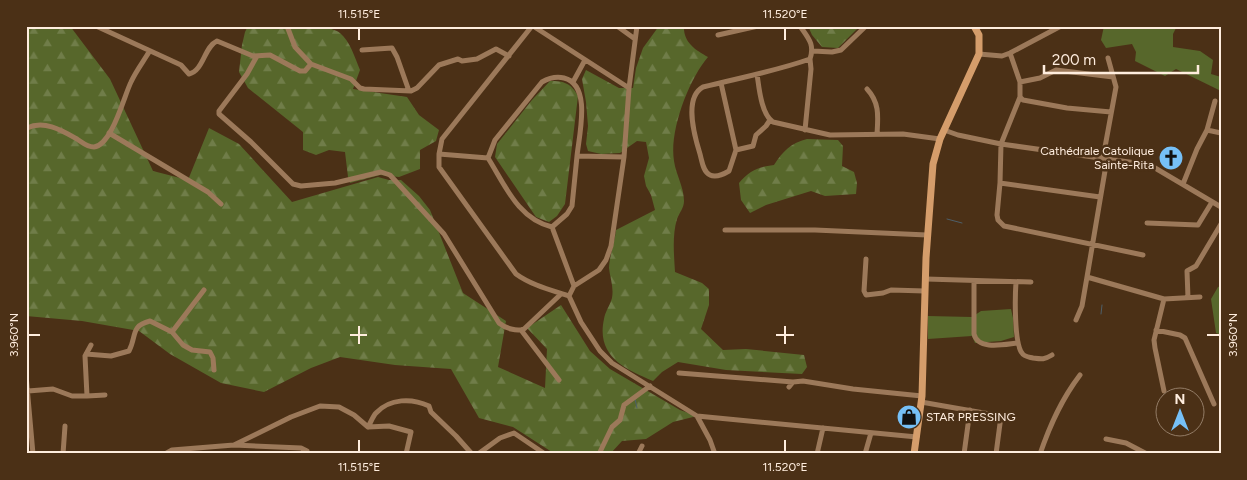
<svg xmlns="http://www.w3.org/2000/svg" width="1247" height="480" font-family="Figtree,sans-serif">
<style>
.green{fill:#57672b}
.forest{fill:url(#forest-firs)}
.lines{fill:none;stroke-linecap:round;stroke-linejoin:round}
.stream{stroke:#4e5f69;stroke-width:1}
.street{stroke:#9c795a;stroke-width:5}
.secondary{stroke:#d59d6b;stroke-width:7}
.ticks{fill:none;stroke:#ffedde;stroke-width:2}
.labels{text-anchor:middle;stroke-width:5;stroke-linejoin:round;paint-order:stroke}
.poi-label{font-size:12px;fill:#ffedde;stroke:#4b3016;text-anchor:end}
.neatline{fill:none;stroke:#ffedde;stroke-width:2}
.ticks-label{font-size:12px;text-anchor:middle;fill:#ffedde}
</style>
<defs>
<pattern id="forest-firs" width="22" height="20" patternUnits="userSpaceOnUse" patternTransform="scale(1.25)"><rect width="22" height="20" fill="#57672b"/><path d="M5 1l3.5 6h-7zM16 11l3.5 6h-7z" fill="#707d49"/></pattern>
</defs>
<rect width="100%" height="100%" fill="#4b3016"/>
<path class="green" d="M1104,26H1177L1173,34V47L1200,51L1213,60L1211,74L1221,77V91L1176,69L1165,76L1135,61L1136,52L1132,44L1106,48L1101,40Z
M1221,286V335L1216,333L1211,299L1218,287Z
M1011,309L1013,318L1014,337L1001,341L975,343L972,336L928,339V316L972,317L981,311Z"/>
<path class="forest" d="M26,26H70L110,79L153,171L188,180L209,128L239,144L292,202L378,177L389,180H401L419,196L430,210L463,293L506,321L498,367L545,388L547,349L527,328L561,305L590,351L610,369L680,410L697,416L673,422L646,439L622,441L610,454H555L513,427L479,418L451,369L395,365L340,357L311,368L264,392L221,383L170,354L139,331L82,321L26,316Z
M248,26C267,26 326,22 340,33C350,41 355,58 360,70L353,89L407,97L419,115L439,130L436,141L420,150V169L399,177L380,175L350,183L348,177L345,152L329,150L316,155L303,150V132L248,88L239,72L242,45L245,32Z
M659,26H684C683,42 695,50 708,57C689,79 669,131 674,161C676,175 684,187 684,201C684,208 679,213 677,219C672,235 674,255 675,272L702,283L709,289V305L701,329L723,350L746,349L804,355L807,367L802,374L726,370L678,362L662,372L653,381C624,369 596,356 604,319C605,312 610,305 612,298C614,287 610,278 609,268C609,258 615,241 616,230L655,210L651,195L646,186L644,176L649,158L646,142L637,141L620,153L601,154L588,151L586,144L588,126L586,102L582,79L586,70L619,88H633L636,68L643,48Z
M808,26H860L838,48L822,47L812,35Z
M550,81C564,81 571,83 578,96L565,204L557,216L549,222L536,217L495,157L497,144L532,100Z
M807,139L838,140L843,146L842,166L854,172L857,183L856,194L825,196L811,191L766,205L750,213L741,200L739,183C749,171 758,167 774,165C783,151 791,143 807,139Z"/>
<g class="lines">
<path class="stream" d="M947,219L962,223
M1101,314L1102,305
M635,399L637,408"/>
<path class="street" d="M96,26L181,65L189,74C204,70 204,47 217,41L253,56L270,55L300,71H305L311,64
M287,26L295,47L311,64L351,79L360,88L364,89L411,91L417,88L439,65L458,59L462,61L477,59L496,49L509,56
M532,26L442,139L439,154V167L516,274C531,285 551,290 569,296
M533,26L629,88
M617,26L635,39
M637,26L629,88L624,157L611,246L606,260L599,270L574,286L569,296L581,322L600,351L612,363L697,416L917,437
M718,35L758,26
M362,50L392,48L397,57L409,91
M813,51L832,52L841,50L866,26
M1010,53L1020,82V97L1023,100L1067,108L1111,112
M979,54L1002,56L1010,53L1061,26
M257,56L247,74L219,111V114L251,142L293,184L301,186L335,183L381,172L390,175L444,234L499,323C505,328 517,332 524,329L561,294
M757,74C759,87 761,114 773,122L830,135L903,134L940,139
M573,82L585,60
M1020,82L1040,78L1056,70L1113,77
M721,83L736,150L729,171C724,174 716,178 710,175C703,172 702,161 700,154C695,138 683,98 703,87C739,78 776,71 810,59C815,44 808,38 800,26
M867,89C880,103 878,117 877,134
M1020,97L1001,144L1000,183L997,215L998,220L1004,226L1143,255
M805,130L811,69L810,59
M944,130L958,135L1001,144L1150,165L1221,207
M1207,130L1221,133
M26,131L27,128C44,120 61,130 77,139C83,143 87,147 94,147C112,145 124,96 131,82C136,71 143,62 149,52
M109,133L208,192L221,204
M736,150L753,146L756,135L766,126L770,120
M439,154L488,158
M577,156C579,135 592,85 564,78C556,76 549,78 542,82L495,140L488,158C505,185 518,219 552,227L567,214L572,206L577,156L624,157
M1103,158L1116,87L1108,58
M1107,159L1087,277L1164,299L1154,340L1155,348L1164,391
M1000,183L1100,197
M1183,184L1197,149L1207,130L1215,101
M1147,223L1198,225L1212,202
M552,227L574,286
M725,230H815L927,235
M866,259L864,291L866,295L883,293L891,290L925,291
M926,279L1031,282
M974,281V334C978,351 1006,344 1018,343
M1016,282C1015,296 1014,343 1022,353C1024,357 1029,357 1033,358C1041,359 1044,360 1052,355
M1188,298L1187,271L1196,266L1221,224
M1164,299L1200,297
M1076,320L1082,306L1087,277
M521,330L559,380
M1156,330L1180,335L1185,338L1214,404
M172,332L204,290
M86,354L111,356L129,351C137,336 130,326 150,321L172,332L183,345L192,350L210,352L213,358L214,370
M679,373L793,382
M26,375L33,454
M789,387L793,382L803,381L853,389L922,396
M28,391L53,389L72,396H87L85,356L91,345
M87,396L105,395
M921,402L1001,416L996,454
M697,416L710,440L715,454
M368,427C371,422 373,416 376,413C390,398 412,398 429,406L431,412L456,436L472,454
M368,427L389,426L411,432L406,454
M1106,439L1126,443L1147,454
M234,445L291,417L320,406L339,407L354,415L368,427
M63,454L65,426
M165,454L172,450L234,445L301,448L307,451L306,454
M478,454L500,438L514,433L545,454
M599,454L612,427L620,420L624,405L650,386
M638,454L642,446
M817,454L823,428
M865,454L871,433
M964,454L970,410
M1040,454C1050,425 1061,400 1080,375"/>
<path class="secondary" d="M914,454L922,396L926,258L933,164L940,139L979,54V35L974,26"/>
</g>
<path class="ticks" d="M359,28V40M785,28V40M359,326V344M785,326V344M28,335H40M350,335H367M776,335H794M1207,335H1220M359,440V452M785,440V452"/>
<defs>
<symbol id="church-disc" viewBox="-11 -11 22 22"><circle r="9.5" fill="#76c0f7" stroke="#4b3016"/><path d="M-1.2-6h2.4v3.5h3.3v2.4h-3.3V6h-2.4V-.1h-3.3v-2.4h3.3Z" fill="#111"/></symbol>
<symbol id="shop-disc" viewBox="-11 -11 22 22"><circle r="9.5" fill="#76c0f7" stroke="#4b3016"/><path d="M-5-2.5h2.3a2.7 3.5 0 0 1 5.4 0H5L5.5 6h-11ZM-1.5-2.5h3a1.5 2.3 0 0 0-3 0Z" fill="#111"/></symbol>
</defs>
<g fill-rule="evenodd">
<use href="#church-disc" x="1157" y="144" width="28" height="28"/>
<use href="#shop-disc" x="895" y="403" width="28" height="28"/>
</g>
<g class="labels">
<g class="poi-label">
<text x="1154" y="155">Cathédrale Catolique<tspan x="1154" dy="14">Sainte-Rita</tspan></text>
<text x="926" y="421" text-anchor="start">STAR PRESSING</text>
</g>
</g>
<rect width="1247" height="480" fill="none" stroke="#4b3016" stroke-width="55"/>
<g transform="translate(1180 412)"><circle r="24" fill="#4b3016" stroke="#937c66"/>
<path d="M0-4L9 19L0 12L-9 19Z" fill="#76c0f7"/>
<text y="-8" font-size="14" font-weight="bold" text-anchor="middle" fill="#ffedde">N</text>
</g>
<path d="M1044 65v8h154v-8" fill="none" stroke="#ffedde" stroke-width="2.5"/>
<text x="1052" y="65" font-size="15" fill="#ffedde" stroke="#4b3016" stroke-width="4" paint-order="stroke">200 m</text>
<rect x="28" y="28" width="1192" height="424" class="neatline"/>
<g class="ticks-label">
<text x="359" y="18">11.515°E</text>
<text x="785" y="18">11.520°E</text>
<text transform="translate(14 335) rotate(-90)" y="4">3.960°N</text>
<text transform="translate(1233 335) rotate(-90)" y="4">3.960°N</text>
<text x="359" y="471">11.515°E</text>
<text x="785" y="471">11.520°E</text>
</g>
</svg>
